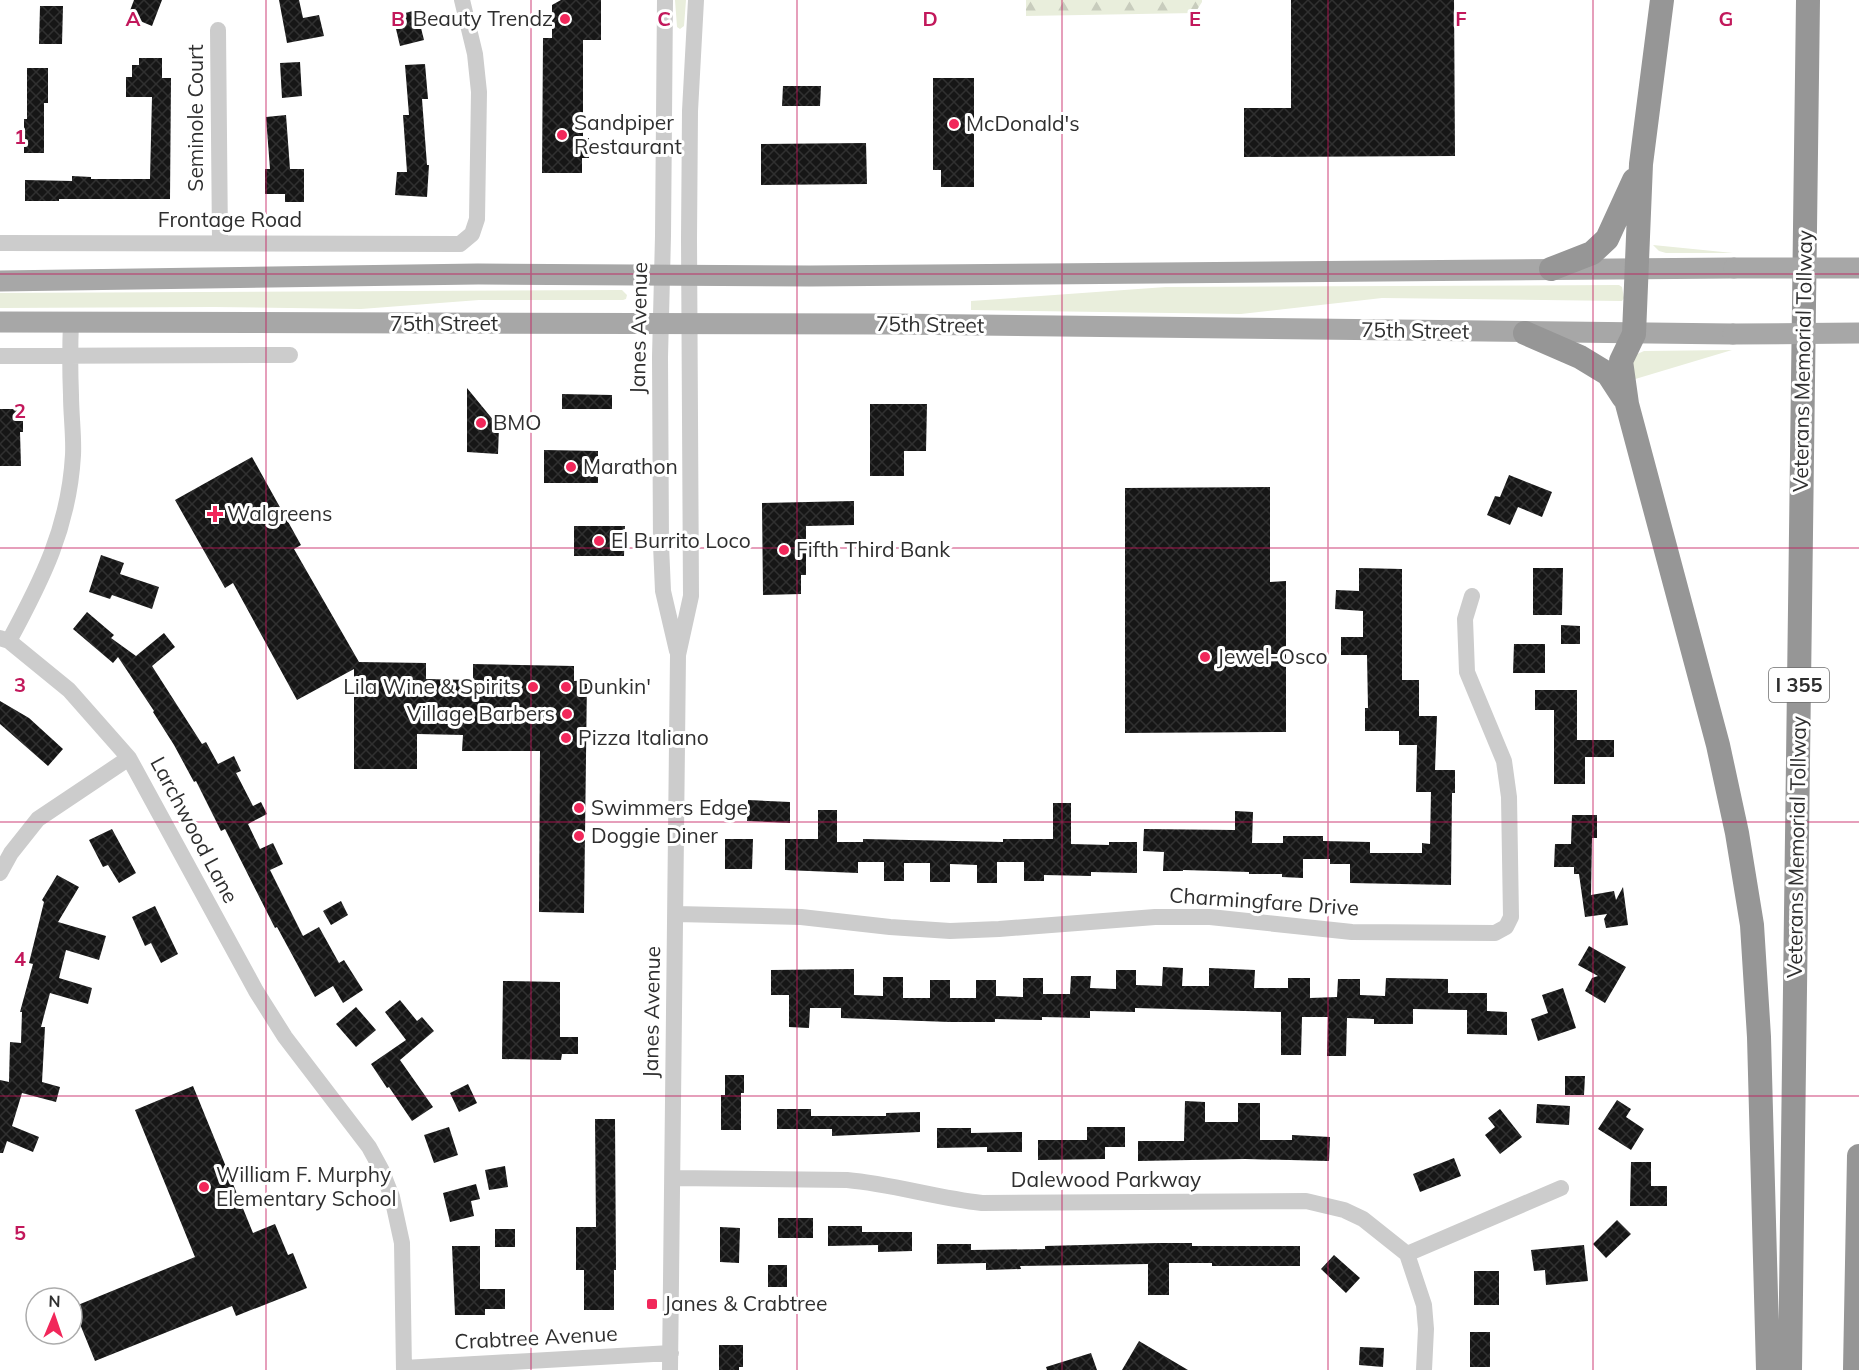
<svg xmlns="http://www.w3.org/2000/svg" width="1859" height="1370" font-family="Mulish,sans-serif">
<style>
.green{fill:#e9eedc}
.forest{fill:url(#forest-firs)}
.building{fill:url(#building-cross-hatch)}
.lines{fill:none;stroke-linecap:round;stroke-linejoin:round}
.minor{stroke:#ccc;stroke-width:16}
.major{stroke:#a7a7a7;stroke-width:21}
.highway{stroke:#969696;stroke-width:24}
.major-bridge{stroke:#a7a7a7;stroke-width:21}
.grid{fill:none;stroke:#c2185b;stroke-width:1.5;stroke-opacity:0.55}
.poi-dot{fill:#f1275a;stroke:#fff;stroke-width:2}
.labels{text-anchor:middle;stroke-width:6;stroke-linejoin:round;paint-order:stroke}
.shield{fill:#fff;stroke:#6d6d6d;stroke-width:1.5}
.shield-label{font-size:20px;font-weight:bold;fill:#2f2f2f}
.poi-label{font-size:21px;fill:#2f2f2f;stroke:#fff;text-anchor:start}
.street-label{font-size:21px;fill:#2f2f2f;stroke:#fff}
.grid-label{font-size:20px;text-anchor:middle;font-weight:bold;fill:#c2185b;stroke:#fff;stroke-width:6;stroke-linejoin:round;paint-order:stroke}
</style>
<defs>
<pattern id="forest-firs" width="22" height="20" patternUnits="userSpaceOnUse" patternTransform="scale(1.5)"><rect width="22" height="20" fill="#e9eedc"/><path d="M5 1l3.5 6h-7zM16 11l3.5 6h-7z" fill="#c8ccbd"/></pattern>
<pattern id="building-cross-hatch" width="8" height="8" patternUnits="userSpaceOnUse" patternTransform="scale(1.5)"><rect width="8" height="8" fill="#161616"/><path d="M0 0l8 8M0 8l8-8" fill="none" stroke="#303030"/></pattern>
</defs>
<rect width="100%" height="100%" fill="#fff"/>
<path class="green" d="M675,0H686L684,26L680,29L677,27Z
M1653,245L1733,253H1666L1659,251Z
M1619,285L1622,287L1624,298L1622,301L1382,298L1241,314L971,310V301L1166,287Z
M622,290L627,295L626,299L623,300H479L361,309L214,307L0,308V293Z
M1732,350L1632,380L1630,360L1635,355L1644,351Z"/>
<path class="forest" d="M1026,0H1202V2L1195,13L1026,16Z"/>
<path class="building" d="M134,0H162L152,26L128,16Z
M279,0H299L303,18L319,15L324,36L287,43Z
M561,0H601V40H583V138H589V158H582V173H542L543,38H552V5Z
M1291,0H1454L1455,156L1244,157V108H1291Z
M40,6H63L62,44H39Z
M413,11L416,24H420L424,40L400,46L393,16Z
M139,58H162V78H171L170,199H59V201H25V180L72,181V176L91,177V179H150L152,97H126V77H132V65H139Z
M300,62L302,96L282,98L280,63Z
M425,64L428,99H422L427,165H429L427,197L395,195L397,172H407L403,115H409L405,65Z
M27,68H48V103H44V153H24V119H27Z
M933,78H974V187H941V170H933Z
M783,86H821L820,106H782Z
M286,115L290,169H304V202H285V194H265V169H270L266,117Z
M866,143L867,184L761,185V144Z
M467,388L499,427L498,454L467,452Z
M562,394L612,395V409H562Z
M870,404H927L926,451H904V476H870Z
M0,409H23V432H20L21,466H0Z
M544,450L598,451V483H544Z
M252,457L301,545L294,549L359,662L426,663V679L473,680V664L574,666V681L587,680L584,913L539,912L540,751H462L463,735L417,734V769H354V669L297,700L233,583L225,588L175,500Z
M1509,475L1552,492L1542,517L1518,507L1510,525L1487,515L1495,496L1500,497Z
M1270,487V582L1286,581V732L1125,733V488Z
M854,501V525L806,526V575H801V594L763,595L762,503Z
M574,526H625L624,556H574Z
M101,555L124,563L120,574L159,587L152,609L112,595L110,599L89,592Z
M1359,568L1402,569V680H1419V716H1437L1435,770H1455V793H1452L1451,885L1350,883V864H1330V859H1303V878L1282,877V874H1249V872L1183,870V871H1163L1164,852L1143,851L1144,829L1235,830V811L1253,812L1252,843H1283V836H1323V841L1370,842V853H1422V843L1430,844L1431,792H1416L1417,745H1399V731H1365V708H1368L1367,655H1341V637H1363V611L1335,609L1336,590L1359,591Z
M1533,568H1563L1562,615H1533Z
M87,612L114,635L111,638L136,656L164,633L175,647L152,666L202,744L206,742L218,764L234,756L241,771L236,773L253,806L261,802L267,814L248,824L260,849L273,843L283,864L270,870L303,936L319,927L339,963L344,960L363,990L343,1003L333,986L315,997L277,927L275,928L225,829L221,831L196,781L194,782L174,745L153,712L154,711L118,657L113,663L73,629Z
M1561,625L1580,626V644H1561Z
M1514,644H1545V673H1513Z
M1535,690H1577V740H1614V757H1585V784H1554V710H1535Z
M0,701L29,718L63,749L48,766L0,724Z
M748,800L790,802V823L747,821Z
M1053,803H1071V844L1109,845V842H1137V873L1091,872V876L1044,875V881H1024V862H997V883H977V865L950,864V882H930V863H904V881H884V862H858V873L785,870V839H818V810H837V842H863V839L1003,842V839H1053Z
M1572,815H1597V838H1592L1591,895L1614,891L1616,900L1623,887L1628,925L1606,928L1604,919L1607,914L1585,917L1579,874H1574V867H1554L1555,844H1571Z
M112,829L136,873L119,883L108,865L103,867L89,840Z
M725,839H753L752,869H725Z
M57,875L79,887L58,922L106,936L99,960L66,950L59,978L92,988L88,1004L50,993L41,1027H45L42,1082L60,1087L56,1102L22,1093L12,1126L39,1137L33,1152L7,1141L3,1153H0V1080L9,1082L10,1042L21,1043L22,1012H20L33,964L29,963L44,902L42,900Z
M341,901L348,915L331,925L323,911Z
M155,906L178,954L161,963L151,943L145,946L132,917Z
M1589,946L1626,967L1605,1003L1585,991L1592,978L1598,976L1578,965Z
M1163,967L1183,968L1182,986H1209V968L1255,970L1254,988H1288V978H1310V998L1337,997L1338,979H1360V995L1385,996L1386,978L1448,979V993H1487V1011L1507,1012V1035L1467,1034V1010L1413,1009V1024H1374V1019L1347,1018L1346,1056H1327L1328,1017H1302L1301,1055H1281V1012L1135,1008V1012L1090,1011V1018L1042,1017V1020L995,1019V1022H949L841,1018V1008H810L809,1028L789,1027V995H771V970L854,969V995L883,996V977H903V998H930V980H950V998H976V980H996V996L1023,997V978H1043V994H1070L1071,976H1091L1090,988L1116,989V970H1136V985L1162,986Z
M503,981L560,982V1037H578V1054H562L561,1060L502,1059Z
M1563,988L1576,1028L1538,1041L1531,1019L1548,1013L1542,995Z
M400,1000L417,1021L422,1017L434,1031L400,1060L433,1107L412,1121L389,1087L387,1088L371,1064L406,1040L385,1012Z
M356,1007L376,1030L356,1047L336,1024Z
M725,1075H744V1093H741V1130H721V1095H725Z
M1565,1076H1585L1584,1095H1565Z
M468,1084L477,1103L459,1112L450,1093Z
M193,1086L253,1233L275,1224L288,1255L293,1253L307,1288L236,1316L232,1306L95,1361L73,1307L195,1257L135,1110Z
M1617,1100L1631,1109L1626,1117L1644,1129L1631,1150L1598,1129Z
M1185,1101L1205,1102V1122H1238V1103H1260V1140H1292V1135L1330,1137L1329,1161L1245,1159L1138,1161V1141H1184Z
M1537,1104L1570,1106L1569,1125L1536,1123Z
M777,1109H811V1116H886V1113L920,1112V1132L832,1136V1129H777Z
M1500,1109L1522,1137L1500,1154L1485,1135L1495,1127L1488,1118Z
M595,1119H615L616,1270H614V1310H584V1270H576V1227H596Z
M449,1127L458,1155L434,1163L424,1135Z
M1087,1127H1125V1147H1105V1159L1038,1160V1140H1087Z
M937,1128H971V1133L1022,1132V1152H987V1147L937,1148Z
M1454,1158L1461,1176L1420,1192L1413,1174Z
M1631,1162H1651V1186H1667V1206H1630Z
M505,1166L508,1187L489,1190L485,1170Z
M476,1184L480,1199L471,1201L474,1216L450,1222L443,1193Z
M778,1218H813V1238H778Z
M1617,1220L1631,1234L1606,1258L1593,1244Z
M828,1226H862V1232H912V1251L878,1252V1245L828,1246Z
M720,1227L740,1228L739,1263L720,1262Z
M495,1229H515V1247H495Z
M1158,1243H1192V1246H1300V1266H1212V1263H1169V1295H1148V1264L1020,1266L1021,1269L986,1270V1263L937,1264V1244H971V1250L1045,1249V1246Z
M1584,1245L1588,1281L1546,1285L1545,1270L1534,1271L1531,1250Z
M452,1246H480V1289H505V1309H485V1315H455Z
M1334,1255L1360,1278L1346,1293L1321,1269Z
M768,1265H787V1287H768Z
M1474,1271H1499V1305H1474Z
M1470,1332H1490V1367H1470Z
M1139,1341L1188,1370H1122Z
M719,1345H743V1367H739V1370H719Z
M1360,1347L1384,1348L1383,1367L1359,1365Z
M1091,1353L1097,1370H1047L1046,1367Z"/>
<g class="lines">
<path class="minor" d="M665,0L663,236L660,357L661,545L663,591L677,651
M218,30L220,242
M0,243L460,244L472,234L477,219L479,92L475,54L462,0
M0,356L290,355
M0,638L9,641L69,690L129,758L256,991L285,1037L369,1147L381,1169L392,1197L402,1243L404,1370
M9,641C42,580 69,527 73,455C74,436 71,415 71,395C70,371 70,346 71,322
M0,873L11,853L38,819L129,758
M676,914L801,917L890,927L950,931L999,929L1155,917H1210L1352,932L1495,933L1506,927L1511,917L1509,797L1504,761L1467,672L1465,619L1472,596
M673,1178L847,1180C892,1184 937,1198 982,1203L1306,1201L1344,1210L1363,1219L1407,1254L1424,1305L1426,1329L1424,1370
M1407,1254L1561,1188
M404,1368L671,1353
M670,1370L678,655L691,596L689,239L690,111L696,0"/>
<path class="major" d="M0,281L478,274L810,276L1734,268
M0,322L892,324L1733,334"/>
<path class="highway" d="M1662,0L1641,164L1634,334L1621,361L1627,404L1718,745L1737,833L1752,925L1759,1037L1768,1370
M1551,269L1592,253L1607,239L1634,180
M1525,333L1580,357L1608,374L1623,397
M1790,1370L1808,0
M1855,1370L1859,1156"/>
<path class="major-bridge" d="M1734,268H1859
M1733,334L1859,333"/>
</g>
<path class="grid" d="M266,0V1370M531,0V1370M797,0V1370M1062,0V1370M1328,0V1370M1593,0V1370M0,274H1859M0,548H1859M0,822H1859M0,1096H1859"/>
<g class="poi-dot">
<circle cx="565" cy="19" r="6"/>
<circle cx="954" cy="124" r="6"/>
<circle cx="562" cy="135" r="6"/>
<circle cx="481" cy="423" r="6"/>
<circle cx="571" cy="467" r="6"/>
<path d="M212 505h6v6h6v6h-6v6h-6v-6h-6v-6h6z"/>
<circle cx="599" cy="541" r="6"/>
<circle cx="784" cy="550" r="6"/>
<circle cx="1205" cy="657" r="6"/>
<circle cx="533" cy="687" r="6"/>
<circle cx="566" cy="687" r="6"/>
<circle cx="567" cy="714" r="6"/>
<circle cx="566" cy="738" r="6"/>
<circle cx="579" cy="808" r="6"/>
<circle cx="579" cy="836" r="6"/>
<circle cx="204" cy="1187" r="6"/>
<rect x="646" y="1298" width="12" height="12" rx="3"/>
</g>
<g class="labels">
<rect class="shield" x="1769" y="668" width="60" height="34" rx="4.5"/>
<g class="shield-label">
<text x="1799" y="692">I 355</text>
</g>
<g class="poi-label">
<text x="553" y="26" text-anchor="end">Beauty Trendz</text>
<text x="574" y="130">Sandpiper<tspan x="574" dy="24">Restaurant</tspan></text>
<text x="966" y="131">McDonald's</text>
<text x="493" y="430">BMO</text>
<text x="583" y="474">Marathon</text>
<text x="227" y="521">Walgreens</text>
<text x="611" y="548">El Burrito Loco</text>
<text x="796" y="557">Fifth Third Bank</text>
<text x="1217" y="664">Jewel-Osco</text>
<text x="521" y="694" text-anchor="end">Lila Wine &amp; Spirits</text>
<text x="578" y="694">Dunkin'</text>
<text x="555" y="721" text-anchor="end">Village Barbers</text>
<text x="578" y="745">Pizza Italiano</text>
<text x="591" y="815">Swimmers Edge</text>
<text x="591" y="843">Doggie Diner</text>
<text x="216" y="1182">William F. Murphy<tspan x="216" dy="24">Elementary School</tspan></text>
<text x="664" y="1311">Janes &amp; Crabtree</text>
</g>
<g class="street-label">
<text transform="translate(196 118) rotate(-90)" y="7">Seminole Court</text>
<text x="230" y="227">Frontage Road</text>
<text x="444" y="331">75th Street</text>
<text transform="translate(930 325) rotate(1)" y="7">75th Street</text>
<text transform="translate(639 328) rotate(-89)" y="7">Janes Avenue</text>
<text transform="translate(1415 331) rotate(1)" y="7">75th Street</text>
<text transform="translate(1803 361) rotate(-89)" y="7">Veterans Memorial Tollway</text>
<text transform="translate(194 830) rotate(62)" y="7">Larchwood Lane</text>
<text transform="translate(1797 847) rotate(-89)" y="7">Veterans Memorial Tollway</text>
<text transform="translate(1264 902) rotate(4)" y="7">Charmingfare Drive</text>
<text transform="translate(652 1012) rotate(-89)" y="7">Janes Avenue</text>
<text x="1106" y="1187">Dalewood Parkway</text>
<text transform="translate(536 1338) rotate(-3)" y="7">Crabtree Avenue</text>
</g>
</g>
<g class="grid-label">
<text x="133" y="26">A</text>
<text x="398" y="26">B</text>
<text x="664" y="26">C</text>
<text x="930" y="26">D</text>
<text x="1195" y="26">E</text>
<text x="1461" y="26">F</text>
<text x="1726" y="26">G</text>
<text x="20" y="144">1</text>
<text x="20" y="418">2</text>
<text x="20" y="692">3</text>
<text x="20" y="966">4</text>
<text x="20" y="1240">5</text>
</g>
<g transform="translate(54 1316) rotate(2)"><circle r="28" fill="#ffffff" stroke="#acacac" stroke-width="1.5"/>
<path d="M0-4.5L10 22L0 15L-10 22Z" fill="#f1275a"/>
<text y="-9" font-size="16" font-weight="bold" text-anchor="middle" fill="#2f2f2f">N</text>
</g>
</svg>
